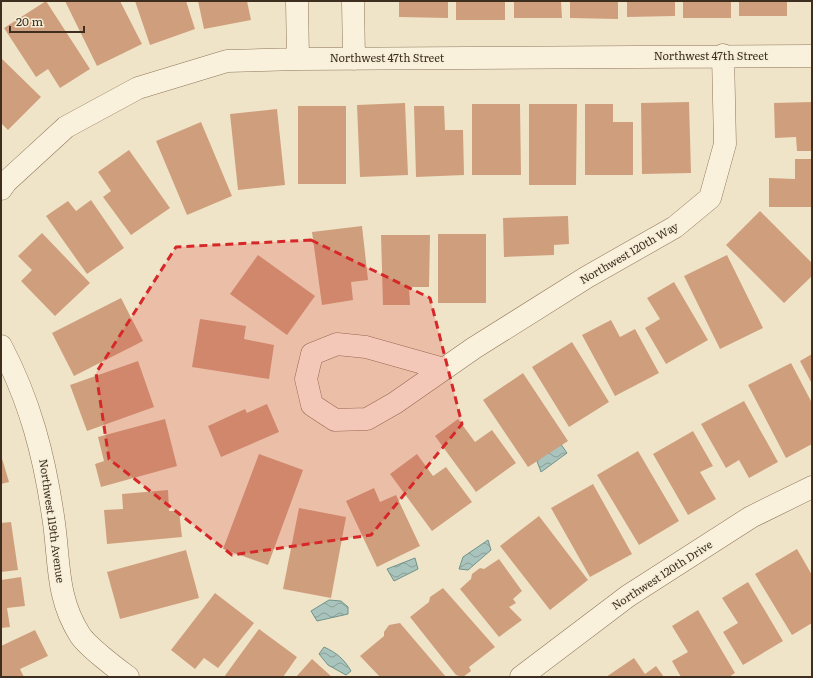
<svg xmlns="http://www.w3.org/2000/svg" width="813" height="678" font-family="Literata,serif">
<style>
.water{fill:url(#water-waves);stroke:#6f938a}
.building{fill:#cf9f7d}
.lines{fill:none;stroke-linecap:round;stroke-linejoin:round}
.minor-casing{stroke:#8d765c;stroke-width:23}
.minor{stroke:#faf1dc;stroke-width:22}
.marked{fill:#d62828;fill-opacity:0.2;stroke:#d62828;stroke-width:3;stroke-dasharray:8 5;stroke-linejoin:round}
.labels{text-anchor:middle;stroke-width:3.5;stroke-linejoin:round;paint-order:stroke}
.street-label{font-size:11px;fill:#3d2e20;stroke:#f7eed8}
</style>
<defs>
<pattern id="water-waves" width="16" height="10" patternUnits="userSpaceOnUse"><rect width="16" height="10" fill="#a9c4bc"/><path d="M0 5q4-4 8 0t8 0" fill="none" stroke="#8ba098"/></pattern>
</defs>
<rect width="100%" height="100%" fill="#f0e4c8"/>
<path class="water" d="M560,443L567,453L541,472L537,461Z
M488,540L491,550L468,570L459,569L463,557Z
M415,558L418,569L394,581L387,569Z
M329,600L341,601L348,607V614L317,621L311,611Z
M324,647C337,653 344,659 351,671L346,675L328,665L319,654Z"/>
<path class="building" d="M46,1L90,69L60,88L48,69L36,77L4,28Z
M65,1H120L142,44L97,66Z
M135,1H186L195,29L150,45Z
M198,1H247L251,20L204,29Z
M399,1H448V18L399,17Z
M456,1H505V20H456Z
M514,1H561L562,18H514Z
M570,1H618V19L570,18Z
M627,1H675V16L627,17Z
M683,1H731V18H683Z
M739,1H787V16H739Z
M1,58L41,97L8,130L1,123Z
M689,102L691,173L642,174L641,103Z
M812,102V151H797L796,137L775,138L774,103Z
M405,103L408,175L360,177L357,105Z
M472,104H520L521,175H472Z
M529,104H577L576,185H529Z
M585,104H613V122H633V175H585Z
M298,106H346V184H298Z
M414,106H444L445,130H463L464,175L416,177Z
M277,109L285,185L238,190L230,114Z
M201,122L232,196L187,215L156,141Z
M129,150L170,208L131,235L103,197L111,191L98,172Z
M795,159H812V207H769V178L795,179Z
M91,200L124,248L87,274L46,216L68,201L76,211Z
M760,211L812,263V276L784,303L726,245Z
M568,216L569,244L554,245V255L504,257L503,218Z
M362,226L368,280L351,282L353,300L322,305L312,232Z
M42,233L90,283L55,316L21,281L32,270L18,256Z
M438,234H486V303H438Z
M381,235H430L429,287H409L410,305H383Z
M258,255L315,296L287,335L230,294Z
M727,255L763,328L720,349L684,276Z
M674,282L708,340L666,364L645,328L660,319L647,298Z
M121,298L143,341L74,376L52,333Z
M200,319L246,326L244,339L274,345L269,379L192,367Z
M611,320L620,337L635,329L659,373L615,396L582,335Z
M572,342L609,402L569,427L532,367Z
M812,354V384L800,361Z
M138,361L154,407L87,431L70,385Z
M791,363L812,403V444L786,458L748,385Z
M523,373L568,441L528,467L483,400Z
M744,401L778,462L749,478L739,460L726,468L701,424Z
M267,404L279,432L221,457L208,426L245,409L247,413Z
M165,419L177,466L101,487L95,464L104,461L98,437Z
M458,419L475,442L492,430L516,463L476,492L435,436Z
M693,431L713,466L700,472L716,499L688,515L653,454Z
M638,451L679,521L639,545L597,475Z
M259,454L303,470L268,565L223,549Z
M417,454L433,476L446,467L472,502L432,531L390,474Z
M1,455L9,482L1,484Z
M593,484L632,554L590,577L551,508Z
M374,488L380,502L396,495L420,546L377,567L346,501Z
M168,490L169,511H179L182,537L107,544L104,510L123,509L122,494Z
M299,508L346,517L331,598L283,589Z
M539,516L588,580L550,610L500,546Z
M11,522L18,570L1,572V523Z
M797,549L812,575V623L792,635L755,574Z
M186,550L199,598L120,619L107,572Z
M499,559L522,591L513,599L516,603L509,607L522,620L499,637L460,589L471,579L472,574L480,568L484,569Z
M21,577L25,606L7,608L10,627L1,628V580Z
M748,582L783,641L743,665L723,632L738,623L722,598Z
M443,588L495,647L469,667L471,671L463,677L456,675L410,617L429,602L430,597Z
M215,593L254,623L218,668L204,658L195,669L171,650Z
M698,610L735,673L729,677H681L672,661L688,652L672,626Z
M400,623L446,677H380L360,656L384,636V632L389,625Z
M259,629L297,657L283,677H224Z
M35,630L48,656L20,669L24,677H1V646Z
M634,658L645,674L656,666L664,677H606Z
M312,659L332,677H296Z"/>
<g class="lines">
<defs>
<path id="minor" d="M297,1L298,59
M353,1L354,59
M1,189L6,182L66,127L138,88L227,61L298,59L812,56
M1,346C30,401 44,455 53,516C60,559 55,596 80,635C87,646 117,669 128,677
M444,369L366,347L337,344L312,354L306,379L312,405L335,420L367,419L395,403L474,348L587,277L675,227L710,198L725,144L723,55
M521,677L628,596L751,517L812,487"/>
</defs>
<use href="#minor" class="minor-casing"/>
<use href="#minor" class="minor"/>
</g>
<path class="marked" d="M311,240L430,298L462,424L371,535L232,555L109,459L96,373L176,247Z"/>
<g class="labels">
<g class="street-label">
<text x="711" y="60">Northwest 47th Street</text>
<text x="387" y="62">Northwest 47th Street</text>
<text transform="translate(629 253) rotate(-30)" y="4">Northwest 120th Way</text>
<text transform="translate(52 521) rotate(82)" y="4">Northwest 119th Avenue</text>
<text transform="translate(662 575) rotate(-33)" y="4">Northwest 120th Drive</text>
</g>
</g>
<rect width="813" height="678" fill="none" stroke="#3d2e20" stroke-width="4"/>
<path d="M10 26v6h74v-6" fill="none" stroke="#3d2e20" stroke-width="2"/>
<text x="16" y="26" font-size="12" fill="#3d2e20" stroke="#f7eed8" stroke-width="3" paint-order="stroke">20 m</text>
</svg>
